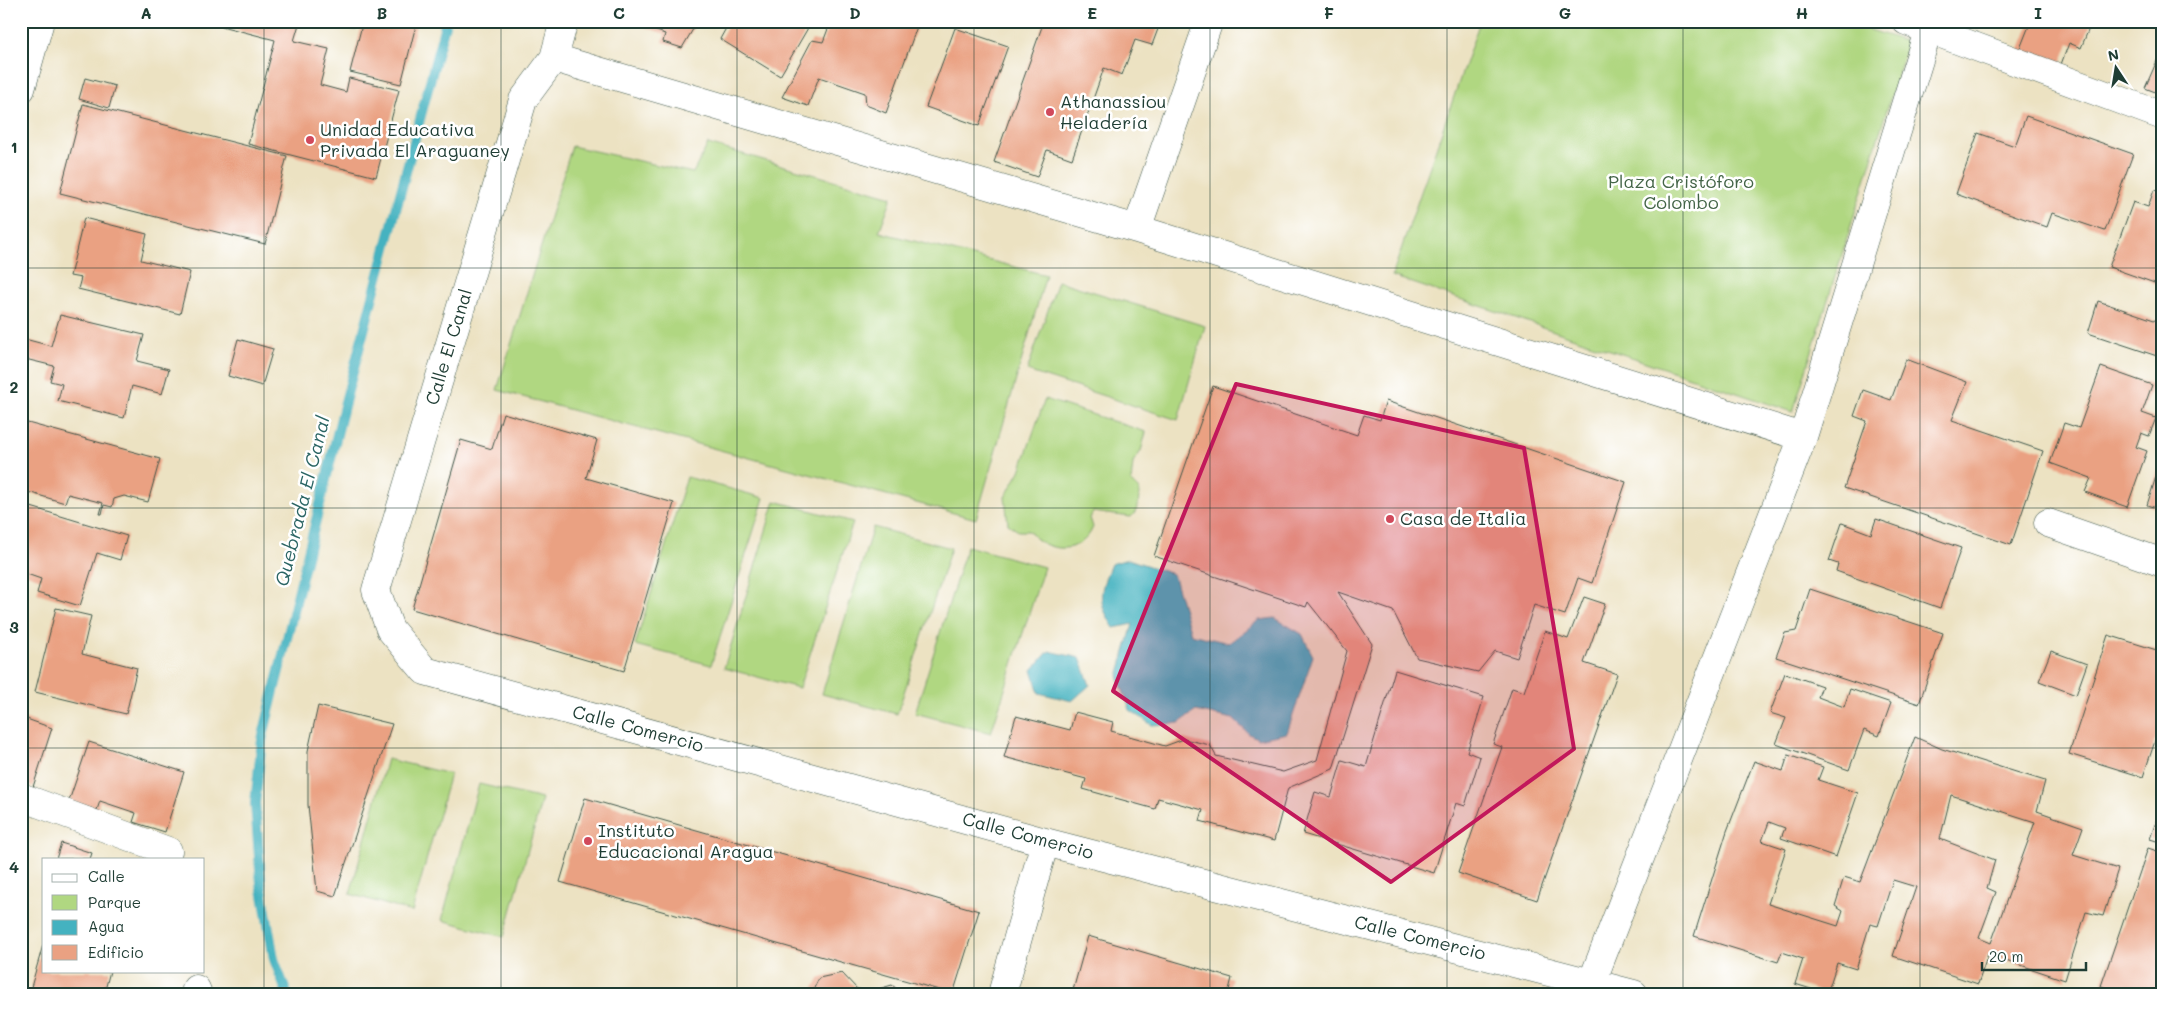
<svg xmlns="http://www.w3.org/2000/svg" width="2184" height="1015" font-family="Mali,sans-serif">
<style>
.green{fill:#b0d781;stroke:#688a5a}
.water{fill:#44b2c0;stroke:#32787a}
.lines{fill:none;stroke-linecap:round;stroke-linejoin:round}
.stream{stroke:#44b2c0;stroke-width:10}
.building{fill:#eaa182;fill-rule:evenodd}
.street-casing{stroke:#3e5649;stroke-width:29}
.street{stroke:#fff;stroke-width:28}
.marked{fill:#c2185b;fill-opacity:0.2;stroke:#c2185b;stroke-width:4;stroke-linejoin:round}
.grid{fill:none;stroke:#1f3d34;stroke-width:1;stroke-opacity:0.55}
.poi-dot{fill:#d1495b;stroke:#fff;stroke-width:2}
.labels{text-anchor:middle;stroke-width:5;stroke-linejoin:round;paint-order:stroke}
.poi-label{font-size:18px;fill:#1f3d34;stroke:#fff;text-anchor:start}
.park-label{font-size:18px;fill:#436447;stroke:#fff}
.street-label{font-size:18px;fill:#1f3d34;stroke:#fff}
.water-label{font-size:19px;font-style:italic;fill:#2c6665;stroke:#fff}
.neatline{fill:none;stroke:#1f3d34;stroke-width:2}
.grid-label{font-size:16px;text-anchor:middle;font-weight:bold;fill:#1f3d34}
</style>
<rect width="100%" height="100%" fill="#fff"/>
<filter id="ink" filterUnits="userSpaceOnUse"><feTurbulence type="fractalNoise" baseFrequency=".02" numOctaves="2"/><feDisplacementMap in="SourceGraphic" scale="10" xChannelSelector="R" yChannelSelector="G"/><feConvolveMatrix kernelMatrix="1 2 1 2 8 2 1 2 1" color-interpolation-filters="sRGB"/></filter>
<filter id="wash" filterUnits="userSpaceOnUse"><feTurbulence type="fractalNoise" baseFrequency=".0096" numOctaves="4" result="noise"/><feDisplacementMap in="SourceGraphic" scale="20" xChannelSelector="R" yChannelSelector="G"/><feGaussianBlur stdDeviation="1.12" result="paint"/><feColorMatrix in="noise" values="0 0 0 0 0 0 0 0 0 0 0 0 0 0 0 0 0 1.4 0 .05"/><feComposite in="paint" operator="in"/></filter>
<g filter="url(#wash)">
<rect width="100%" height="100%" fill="#ece2c2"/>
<path class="green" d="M1480,21H1842L1908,42L1793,412L1392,276Z
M708,144L892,197L879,232L1046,275L976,519L497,390L572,146L693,173Z
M1058,281L1205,326L1178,420L1027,371Z
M1045,399L1146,432L1141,451L1133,463L1131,482L1139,490C1139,500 1139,510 1131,517L1093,512L1090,518L1093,527C1082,555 1046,554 1029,531H1018L1008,524L1005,497L1020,471Z
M687,477L764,498L711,665L635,645Z
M775,501L853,522L799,688L724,668Z
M873,527L951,548L897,714L822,694Z
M967,546L1044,567L991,733L915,713Z
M387,759L450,774L412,912L350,894Z
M479,784L542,799L504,937L442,920Z"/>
<path class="water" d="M322,21H358L356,30Z
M1128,559L1173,574L1191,634L1229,643L1259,620L1275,618L1302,634L1313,656L1287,733L1258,739L1249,734L1233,719L1196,711L1179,723L1152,725L1130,710L1118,676L1133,624L1114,628C1097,602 1099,592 1111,564Z
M1049,651L1080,658L1090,685L1072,701L1039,693L1032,670Z"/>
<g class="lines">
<path class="stream" d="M287,994L274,959L261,883L255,803L262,740L344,406L446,21"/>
</g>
<g id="blocks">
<path class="building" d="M202,21H300L294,41L329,49L320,85L346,92L349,78L399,90L376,177L248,144L275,40Z
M363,21H417L401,84L350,72Z
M628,21H716L712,28L696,24L682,48L663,42L665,34Z
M730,21H812L780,76L720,39Z
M831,21H919L886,113L866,105L865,93L819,77L808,106L782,97L812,40L823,42Z
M1044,21H1161L1152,45L1135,40L1122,75L1104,68L1072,159L1047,150L1037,177L994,162Z
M2031,21H2092L2081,48L2069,43L2060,67L2019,51Z
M955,28L1008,46L979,126L926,107Z
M2163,47V95L2145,88Z
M85,78L115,86L109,108L79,99Z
M83,104L287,156L265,244L60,193Z
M2026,116L2133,154L2105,231L2052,213L2047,227L1956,194L1978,133L2015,146Z
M2154,190L2163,193V286L2109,267L2133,202L2148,207Z
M84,218L147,234L141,260L190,272L180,314L78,289L81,278L70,276Z
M2098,301L2163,323V358L2088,333Z
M60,315L144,335L137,361L169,369L162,394L132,386L124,418L58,401L62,384L50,381L54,366L21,358V338L51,346Z
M238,339L273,349L262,386L228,376Z
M1906,359L1967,382L1952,420L2043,451L2011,545L1844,488L1867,421L1854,416L1863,390L1891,400Z
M2101,367L2152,385L2142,413L2156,418L2149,436L2141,433L2136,447L2147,451L2127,507L2085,492L2091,478L2050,463L2064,423L2079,428Z
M1213,386L1357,435L1364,415L1380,420L1386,401L1626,482L1592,583L1578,578L1565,615L1534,605L1517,658L1495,651L1478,672L1417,658L1393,611L1338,592L1372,644L1333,769L1288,788L1274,841L1200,821L1203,810L1158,798L1155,809L1083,789L1086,779L1004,757L1016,716L1070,730L1075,712L1113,722L1111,731L1165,746L1184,739L1210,745L1216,756L1283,772L1317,760L1347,651L1308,602L1306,607L1154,556Z
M503,413L597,440L586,478L674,503L624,671L412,609L461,440L492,449Z
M24,422L160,459L148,502L124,496L114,499L112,507L104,505L102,514H100L103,503L68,494L65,503L21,490V432Z
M2162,458H2163V510L2147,505Z
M21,504L127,536L120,560L97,553L80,606L37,593L41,579L21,572Z
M1876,519L1961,548L1940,608L1836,571L1838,564L1829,561L1842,523L1871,534Z
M1810,589L1943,633L1919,704L1776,657L1785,633L1796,631Z
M1584,597L1605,604L1584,663L1617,674L1537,900L1458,873L1502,747L1493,744L1512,688L1524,692L1545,631L1568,639Z
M56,608L91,616L82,654L137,668L126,714L35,692Z
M2108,635L2163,652V717L2143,777L2069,754Z
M2051,651L2087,664L2076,695L2039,681Z
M1395,670L1484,697L1467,752L1480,757L1465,806L1456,803L1434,873L1303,834L1315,792L1331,797L1342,760L1366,767Z
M1785,673L1822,686L1818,697L1844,707L1850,689L1891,703L1879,736L1864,730L1849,770L1776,744L1786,718L1770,713Z
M318,706L392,724L335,896L317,891L308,805V751Z
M21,717L52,728L33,787L21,783Z
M1915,737L1942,749L2045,781L2037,811L2083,827L2073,855L2118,869L2103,916L2086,912L2065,980L1988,954L1978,984L1893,956L1916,887L1893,880L1878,926L1870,924L1856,969L1837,963L1827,994L1795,984L1803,959L1782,952L1778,962L1694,936L1727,831L1754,761L1783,771L1788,755L1823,767L1818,780L1858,793L1836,857L1781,838L1785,828L1769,822L1762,841L1786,849L1768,904L1838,926L1843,911L1835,906L1844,877L1860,882ZM1951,795L2035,822L1991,943L1979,938L1996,892L1987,888L1995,860L1940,839Z
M89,742L184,772L165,832L133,822L136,813L100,801L97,810L69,801Z
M585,798L979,911L953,994L560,882Z
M2162,804H2163V843L2150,839Z
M61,843L92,853L90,859H56Z
M2148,848L2163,853V994H2124L2101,986Z
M1088,936L1232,978L1228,994H1072Z
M43,945L44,971H110L104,994H29Z
M842,973L857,989L872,991L892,985L903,994H811L819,978Z"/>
</g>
</g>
<g filter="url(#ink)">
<use href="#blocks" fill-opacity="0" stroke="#3e5649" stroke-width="1"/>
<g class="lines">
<defs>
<path id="street" d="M564,21L554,58L523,100L376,590L390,629L425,671L1045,842L1634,994
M1906,21L2163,116
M554,58L1137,229L1803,437
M21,89L40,21
M1137,229L1209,21
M2048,523L2163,563
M21,797L168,851
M1592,982L1803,437L1931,21
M196,989L198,994
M1002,994L1045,842"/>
</defs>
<use href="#street" class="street-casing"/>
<use href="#street" class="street"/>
</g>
</g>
<path class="marked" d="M1236,384L1524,448L1574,749L1391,882L1113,691Z"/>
<path class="grid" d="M264,21V994M501,21V994M737,21V994M974,21V994M1210,21V994M1447,21V994M1683,21V994M1920,21V994M21,268H2163M21,508H2163M21,748H2163"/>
<g class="poi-dot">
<circle cx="1050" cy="112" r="5"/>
<circle cx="310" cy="140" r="5"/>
<circle cx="1390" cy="519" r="5"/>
<circle cx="588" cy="841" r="5"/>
</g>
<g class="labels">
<g class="poi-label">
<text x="1060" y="108">Athanassiou<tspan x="1060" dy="21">Heladería</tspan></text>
<text x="320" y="136">Unidad Educativa<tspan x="320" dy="21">Privada El Araguaney</tspan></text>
<text x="1400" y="525">Casa de Italia</text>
<text x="598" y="837">Instituto<tspan x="598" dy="21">Educacional Aragua</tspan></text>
</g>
<g class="park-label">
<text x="1681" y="188">Plaza Cristóforo<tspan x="1681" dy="21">Colombo</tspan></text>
</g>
<g class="street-label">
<text transform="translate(449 347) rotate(-73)" y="6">Calle El Canal</text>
<text transform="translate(638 729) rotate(15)" y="6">Calle Comercio</text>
<text transform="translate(1028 836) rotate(15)" y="6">Calle Comercio</text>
<text transform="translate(1420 938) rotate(14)" y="6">Calle Comercio</text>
</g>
<g class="water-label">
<text transform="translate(302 501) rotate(-76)" y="7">Quebrada El Canal</text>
</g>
</g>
<rect width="2184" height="1015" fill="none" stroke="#fff" stroke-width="55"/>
<rect x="42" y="858" width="162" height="115" fill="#ffffff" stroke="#a5b1ae"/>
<rect x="52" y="874" width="25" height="8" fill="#ffffff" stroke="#a5b1ae"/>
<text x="88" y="882" font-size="15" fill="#1f3d34">Calle</text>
<rect x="52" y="895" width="25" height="15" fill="#b0d781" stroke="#a5b1ae"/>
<text x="88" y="908" font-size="15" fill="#1f3d34">Parque</text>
<rect x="52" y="920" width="25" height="15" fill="#44b2c0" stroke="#a5b1ae"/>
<text x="88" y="932" font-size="15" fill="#1f3d34">Agua</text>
<rect x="52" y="945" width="25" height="15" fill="#eaa182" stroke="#a5b1ae"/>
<text x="88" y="958" font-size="15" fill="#1f3d34">Edificio</text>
<g transform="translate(2116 68) rotate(348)" stroke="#ffffff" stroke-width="4" paint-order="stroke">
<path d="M0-4L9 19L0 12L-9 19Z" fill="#1f3d34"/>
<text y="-8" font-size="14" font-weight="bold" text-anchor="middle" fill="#1f3d34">N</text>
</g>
<path d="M1982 962v8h104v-8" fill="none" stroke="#1f3d34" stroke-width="2.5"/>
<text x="1989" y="962" font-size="15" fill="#1f3d34" stroke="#ffffff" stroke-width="4" paint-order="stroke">20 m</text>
<rect x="28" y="28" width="2128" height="960" class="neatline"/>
<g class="grid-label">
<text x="146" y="19">A</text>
<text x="382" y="19">B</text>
<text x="619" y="19">C</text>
<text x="855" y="19">D</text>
<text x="1092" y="19">E</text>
<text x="1329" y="19">F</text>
<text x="1565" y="19">G</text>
<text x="1802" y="19">H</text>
<text x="2038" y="19">I</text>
<text x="14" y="153">1</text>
<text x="14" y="393">2</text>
<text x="14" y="633">3</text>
<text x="14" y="873">4</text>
</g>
</svg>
